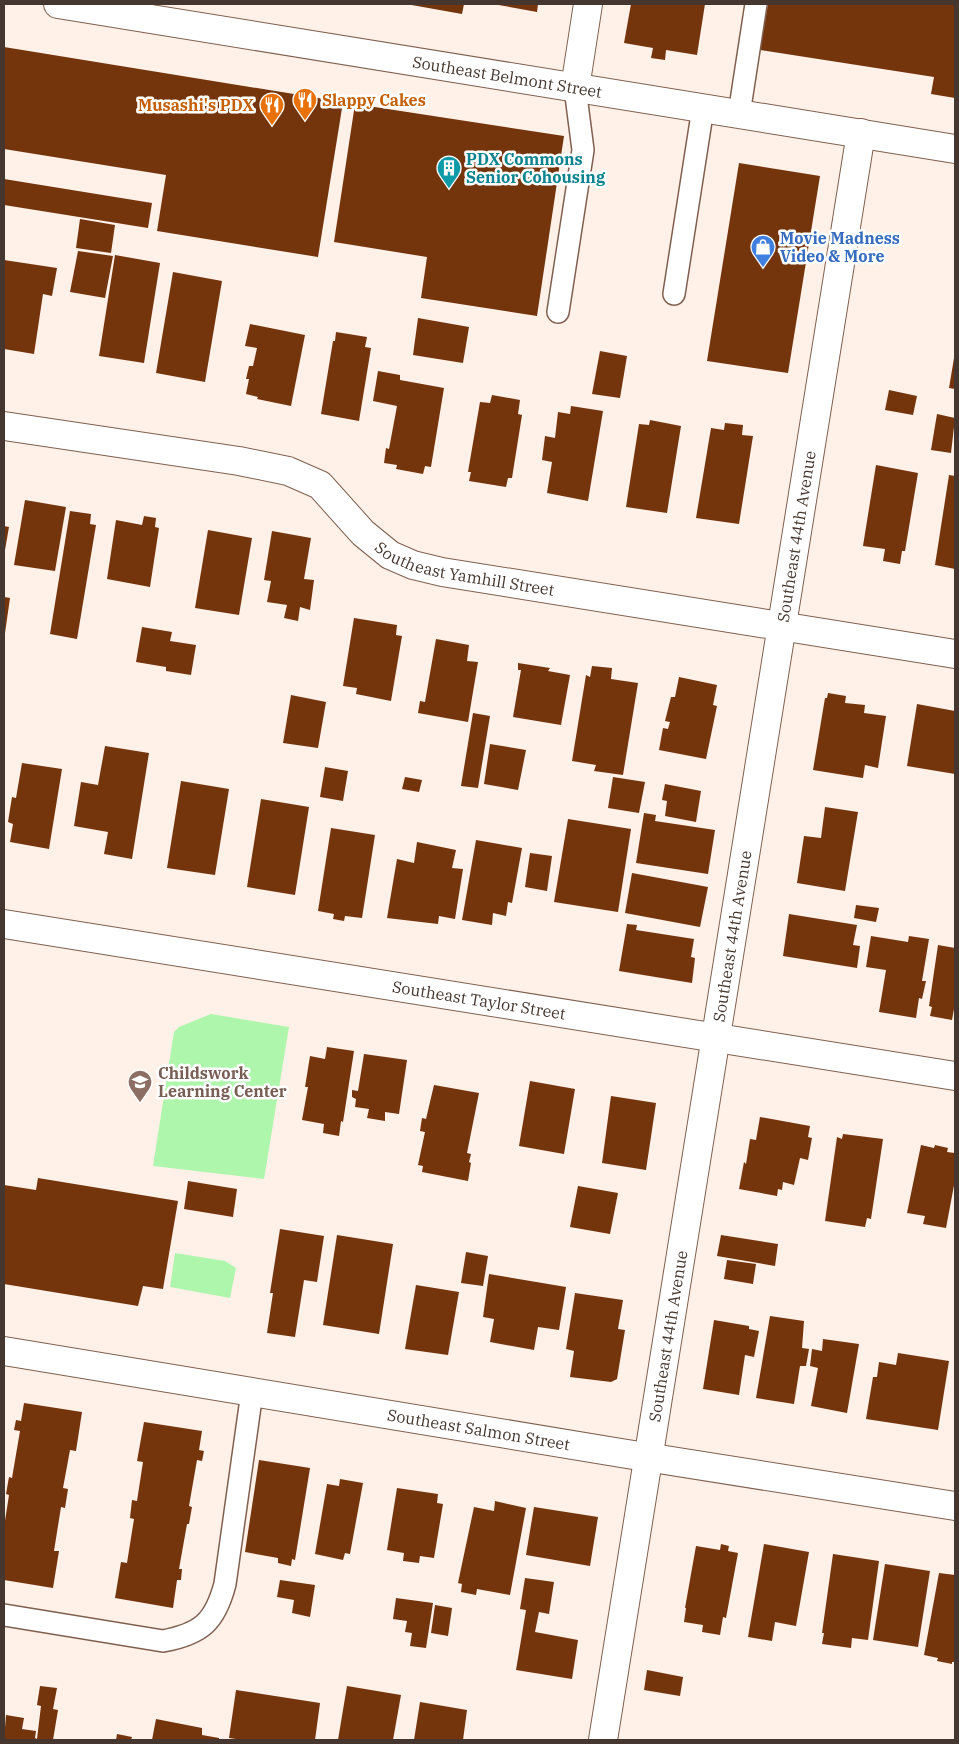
<svg xmlns="http://www.w3.org/2000/svg" width="959" height="1744" font-family="'IBM Plex Serif',serif">
<style>
.green{fill:#aef6ac}
.building{fill:#74350d}
.lines{fill:none;stroke-linecap:round;stroke-linejoin:round}
.lane-casing{stroke:#806050;stroke-width:24}
.street-casing{stroke:#806050;stroke-width:30}
.secondary-casing{stroke:#806050;stroke-width:30}
.lane{stroke:#fff;stroke-width:21}
.street{stroke:#fff;stroke-width:28}
.secondary{stroke:#fff;stroke-width:28}
.labels{text-anchor:middle;stroke-width:5;stroke-linejoin:round;paint-order:stroke}
.street-label{font-size:16px;fill:#45372f;stroke:#fff}
.food-label{font-size:16px;font-weight:bold;fill:#c56008;stroke:#fff;text-anchor:start}
.culture-label{font-size:16px;font-weight:bold;fill:#0d838f;stroke:#fff;text-anchor:start}
.shop-label{font-size:16px;font-weight:bold;fill:#366cbe;stroke:#fff;text-anchor:start}
.education-label{font-size:16px;font-weight:bold;fill:#785e54;stroke:#fff;text-anchor:start}
</style>
<rect width="100%" height="100%" fill="#fff0e8"/>
<path class="green" d="M211,1014L289,1027L264,1179L153,1166L174,1032L179,1027Z
M175,1253L225,1261L236,1268L230,1298L170,1287Z"/>
<path class="building" d="M406,4H464L462,14Z
M493,4H538L537,12Z
M631,4H705L697,55L666,50L665,60L651,58L653,48L624,43Z
M768,4H955V98L931,94L934,77L760,50Z
M4,47L343,102L318,257L157,231L166,175L4,149Z
M355,104L564,136L537,316L421,298L427,257L334,242Z
M739,163L820,176L788,373L707,361Z
M4,179L152,203L148,228L4,205Z
M80,219L115,225L111,253L76,248Z
M78,251L113,256L105,298L70,292Z
M115,255L160,263L144,363L99,356Z
M4,260L57,268L52,296L43,294L34,354L4,349Z
M173,272L222,281L205,382L156,373Z
M418,318L469,327L463,363L413,355Z
M250,324L305,335L291,406L257,399L258,397L246,394L249,379H246L249,366H253L257,348L245,346Z
M336,332L367,337L365,347L371,348L359,421L321,414L333,341H335Z
M600,351L627,356L620,398L592,394Z
M954,358H955V389L949,388Z
M378,371L400,375V380L444,388L431,467L425,466L423,474L396,469L397,465L384,463L386,448L389,449L397,406L373,401Z
M889,390L917,396L913,415L885,410Z
M492,395L520,400L518,414L522,415L512,478H508L506,487L469,481L471,472H468L480,402L490,403Z
M571,406L603,411L588,501L547,493L552,462L542,460L545,436L555,438L558,412L570,414Z
M937,414L955,418L951,453L931,450Z
M650,420L681,426L667,513L626,507L639,424L649,425Z
M725,423L743,425L742,435L753,436L739,524L696,518L711,428L724,430Z
M876,465L918,473L905,551H902L900,564L883,561L885,549L863,546Z
M949,475L955,476V569L935,565Z
M25,500L66,507L55,571L14,565Z
M70,511L91,514L90,524L96,525L77,639L50,634Z
M144,516L156,518L155,527L159,528L150,587L107,579L116,520L142,525Z
M4,526L9,527L5,550H4Z
M208,530L252,538L239,615L195,608Z
M272,531L311,538L304,579L314,580L310,610L300,607L298,621L284,618L287,605L267,602L271,581L264,580Z
M4,597L10,598L5,633H4Z
M354,618L397,625L396,635L402,636L391,701L356,694L357,688L343,686Z
M142,627L172,632L170,641L196,645L191,675L166,671V667L136,662Z
M436,639L469,645L467,661L478,662L468,722L418,713L420,701L425,702Z
M518,663L550,668L548,671L570,675L561,725L513,717L521,670H518Z
M592,666L612,668L611,679L638,683L623,775L594,771L596,765L572,761L586,675L590,677Z
M679,677L717,685L713,705L717,706L706,759L659,750L663,728L668,729L670,722L665,721L671,697H675Z
M828,693L846,696L845,703L865,705L864,713L886,716L878,768L865,765L863,778L813,770L825,698H827Z
M291,695L326,702L318,748L283,743Z
M917,704L955,711V774L907,766Z
M473,713L490,716L478,788L461,786Z
M490,744L526,750L518,790L484,784Z
M105,746L149,753L132,859L104,854L108,832L74,826L81,782L98,785Z
M22,763L62,769L49,849L10,842L13,824L8,822L12,797L16,798Z
M325,767L348,771L343,801L320,797Z
M405,777L422,780L419,792L402,789Z
M613,777L645,782L639,813L608,808Z
M181,781L229,789L215,875L167,868Z
M665,784L701,791L696,822L665,816L667,801L662,800Z
M261,799L309,807L295,895L247,887Z
M825,807L858,812L845,891L797,883L804,836L821,838Z
M644,813L656,815L655,821L715,830L708,874L636,863Z
M568,819L631,829L618,912L554,902Z
M331,828L375,835L362,918L345,916L344,921L333,919L334,914L318,911Z
M476,840L522,848L512,903L508,902L506,916L493,913L492,925L462,920Z
M417,842L456,850L452,868L463,869L455,919L439,916L438,924L387,918L397,859L414,863Z
M530,853L552,856L547,891L525,887Z
M632,873L708,887L700,927L625,913Z
M856,905L879,908L876,922L854,918Z
M789,914L857,925L853,945L860,946L857,968L783,956Z
M627,924L637,925L636,930L694,939L691,957L695,958L692,983L619,971Z
M871,936L908,942L909,936L929,939L922,981H926L922,999L919,998L916,1018L879,1012L886,970L866,967Z
M938,945L955,948V1009H954L952,1020L930,1016L932,1007L929,1006Z
M327,1047L354,1051L343,1122L341,1121L339,1136L323,1133L324,1124L302,1120L308,1087H305L310,1056L325,1059Z
M364,1054L407,1060L399,1114L385,1112V1121L367,1118L369,1109L355,1107L356,1099L352,1097V1090L358,1091Z
M530,1081L575,1089L564,1154L519,1146Z
M434,1085L479,1093L467,1153L471,1154L469,1162L471,1163L468,1181L422,1172L423,1166L418,1165L425,1132L420,1131L422,1118L426,1119Z
M611,1096L656,1103L646,1170L602,1163Z
M760,1117L810,1126L808,1137L812,1138L808,1160L800,1158L794,1185L783,1182L782,1190L778,1189L777,1196L739,1189L744,1162L746,1164L750,1139L756,1140Z
M843,1134L883,1139L871,1219L867,1218L865,1227L825,1221L837,1137L842,1139Z
M921,1145L934,1148L935,1145L948,1148L947,1152L955,1153V1180L946,1228L923,1224L925,1216L907,1213Z
M38,1178L178,1201L163,1289L143,1286L138,1306L4,1284V1185L36,1190Z
M188,1181L237,1189L233,1217L184,1209Z
M578,1186L618,1193L610,1234L570,1227Z
M280,1229L324,1236L317,1282L304,1280L295,1337L267,1333L273,1293H270Z
M337,1235L393,1244L379,1334L323,1325Z
M721,1235L778,1244L775,1266L717,1256Z
M466,1252L488,1256L483,1286L461,1283Z
M727,1260L756,1264L753,1284L724,1279Z
M489,1274L566,1287L559,1330L538,1327L534,1350L490,1342L494,1319L483,1317Z
M416,1285L459,1292L448,1355L405,1349Z
M575,1293L623,1300L618,1329L625,1330L617,1379L611,1382L570,1377L574,1351L566,1349Z
M770,1316L804,1321L802,1348L809,1349L806,1366H800L794,1404L756,1398Z
M714,1320L749,1326V1329L759,1331L754,1357L745,1355L739,1395L703,1389Z
M823,1339L859,1344L847,1413L811,1406L818,1368L810,1366L812,1349L822,1351Z
M898,1353L949,1361L938,1430L866,1419L873,1377H877L879,1362L896,1365Z
M24,1403L82,1412L76,1451L70,1450L63,1488L68,1489L65,1508L61,1507L54,1551H59L53,1588L4,1580V1527L9,1495L6,1494L9,1477L12,1478L20,1431L14,1430L16,1420L21,1421Z
M144,1422L202,1431L199,1450L204,1451L202,1461L197,1460L189,1506L192,1507L189,1524H187L179,1569H182L181,1580H177L173,1608L115,1598L121,1562L127,1563L134,1519L130,1518L132,1500L137,1501L143,1462L137,1461Z
M259,1460L310,1468L295,1560L292,1559L291,1566L278,1563V1558L245,1552Z
M340,1479L363,1483L350,1554L345,1553L343,1560L315,1554L327,1484L339,1486Z
M397,1488L438,1494L437,1503L443,1504L434,1558L420,1556L419,1563L403,1561L404,1553L387,1550Z
M495,1501L526,1508L510,1595L477,1589L476,1595L461,1592L462,1584L458,1583L474,1507L494,1511Z
M534,1507L598,1517L590,1566L526,1555Z
M721,1544L729,1546L728,1551L738,1553L726,1618L723,1617L720,1635L702,1632L703,1625L684,1622L686,1608H685L696,1546L720,1550Z
M764,1544L809,1552L796,1626L775,1622L772,1641L748,1637Z
M833,1554L879,1561L868,1640L852,1638L851,1648L822,1644L824,1633H822Z
M885,1564L930,1571L918,1647L873,1640Z
M939,1573L955,1575V1662H952V1664L937,1661L938,1658L924,1655Z
M525,1578L554,1582L549,1614L539,1612L535,1632L578,1640L572,1679L516,1670L526,1610L520,1609Z
M280,1580L315,1585L310,1617L292,1613L294,1600L277,1597Z
M396,1598L433,1603L426,1648L410,1646L412,1633L405,1632L407,1621L393,1619Z
M435,1605L452,1608L448,1636L431,1633Z
M647,1670L683,1677L680,1696L644,1690Z
M40,1686L57,1688L53,1709L58,1710L53,1740H4L6,1715L24,1718L22,1729L36,1731L35,1738L37,1739L41,1706L37,1705Z
M347,1686L401,1695L393,1740H338Z
M236,1690L320,1703L315,1740H243L229,1738Z
M420,1702L467,1710L463,1740H414Z
M156,1719L202,1728V1735L219,1738V1740H152Z
M117,1734L132,1737L131,1740H116Z"/>
<g class="lines">
<defs>
<path id="lane" d="M739,114L756,4
M674,294L703,108
M558,312L583,150L575,88
M4,1615L163,1641C201,1634 215,1622 225,1584L252,1392"/>
<g id="street">
<path d="M575,88L588,4"/>
<path id="s1" d="M4,426L239,461L288,471L320,485L363,533L390,555L413,565L442,572L955,654"/>
<path id="s2" d="M4,924L955,1076"/>
<path id="s3" d="M4,1351L621,1453L955,1506"/>
<path id="s4" d="M603,1740L861,133"/>
</g>
<g id="secondary">
<path id="s5" d="M58,4L955,149"/>
</g>
</defs>
<use href="#lane" class="lane-casing"/>
<use href="#street" class="street-casing"/>
<use href="#secondary" class="secondary-casing"/>
<use href="#lane" class="lane"/>
<use href="#street" class="street"/>
<use href="#secondary" class="secondary"/>
</g>
<defs>
<symbol id="restaurant-pin" viewBox="-11 -11 22 30"><path d="M0 17L-7.5 6A9.5 9.5 0 1 1 7.5 6Z" fill="#e8710a" stroke="#fff"/><path d="M-5-6h1v4h1v-4h1v4h1v-4h1v5L-1.5 .5V6h-2V.5L-5-1ZM5-6V6H3V1.5H1.5Q1.5-4 5-6Z" fill="#fff"/></symbol>
<symbol id="building-pin" viewBox="-11 -11 22 30"><path d="M0 17L-7.5 6A9.5 9.5 0 1 1 7.5 6Z" fill="#0f9aa8" stroke="#fff"/><path d="M-4-6H4V6H1V3H-1V6H-4ZM-2.5-4.3h1.7v1.8h-1.7ZM.8-4.3h1.7v1.8H.8ZM-2.5-1h1.7V.8h-1.7ZM.8-1h1.7V.8H.8Z" fill="#fff"/></symbol>
<symbol id="shop-pin" viewBox="-11 -11 22 30"><path d="M0 17L-7.5 6A9.5 9.5 0 1 1 7.5 6Z" fill="#3f7fe0" stroke="#fff"/><path d="M-5-2.5h2.3a2.7 3.5 0 0 1 5.4 0H5L5.5 6h-11ZM-1.5-2.5h3a1.5 2.3 0 0 0-3 0Z" fill="#fff"/></symbol>
<symbol id="school-pin" viewBox="-11 -11 22 30"><path d="M0 17L-7.5 6A9.5 9.5 0 1 1 7.5 6Z" fill="#8d6e63" stroke="#fff"/><path d="M0-5L7-2L0 1L-7-2ZM-4 1L0 2.5L4 1V4Q0 6-4 4Z" fill="#fff"/></symbol>
</defs>
<g fill-rule="evenodd">
<use href="#restaurant-pin" x="291" y="86" width="28" height="38"/>
<use href="#restaurant-pin" x="258" y="91" width="28" height="38"/>
<use href="#building-pin" x="435" y="154" width="28" height="38"/>
<use href="#shop-pin" x="749" y="233" width="28" height="38"/>
<use href="#school-pin" x="126" y="1068" width="28" height="38"/>
</g>
<g class="labels">
<g class="street-label">
<text dy="6" stroke="none"><textPath href="#s5" startOffset="455">Southeast Belmont Street</textPath></text>
<text dy="6" stroke="none"><textPath href="#s4" startOffset="1219">Southeast 44th Avenue</textPath></text>
<text dy="6" stroke="none"><textPath href="#s1" startOffset="498">Southeast Yamhill Street</textPath></text>
<text dy="6" stroke="none"><textPath href="#s4" startOffset="814">Southeast 44th Avenue</textPath></text>
<text dy="6" stroke="none"><textPath href="#s2" startOffset="481">Southeast Taylor Street</textPath></text>
<text dy="6" stroke="none"><textPath href="#s4" startOffset="409">Southeast 44th Avenue</textPath></text>
<text dy="6" stroke="none"><textPath href="#s3" startOffset="481">Southeast Salmon Street</textPath></text>
</g>
<g class="food-label">
<text x="322" y="106">Slappy Cakes</text>
<text x="254" y="111" text-anchor="end">Musashi's PDX</text>
</g>
<g class="culture-label">
<text x="466" y="165">PDX Commons<tspan x="466" dy="18">Senior Cohousing</tspan></text>
</g>
<g class="shop-label">
<text x="780" y="244">Movie Madness<tspan x="780" dy="18">Video &amp; More</tspan></text>
</g>
<g class="education-label">
<text x="158" y="1079">Childswork<tspan x="158" dy="18">Learning Center</tspan></text>
</g>
</g>
<rect width="959" height="1744" fill="none" stroke="#45372f" stroke-width="10"/>
</svg>
